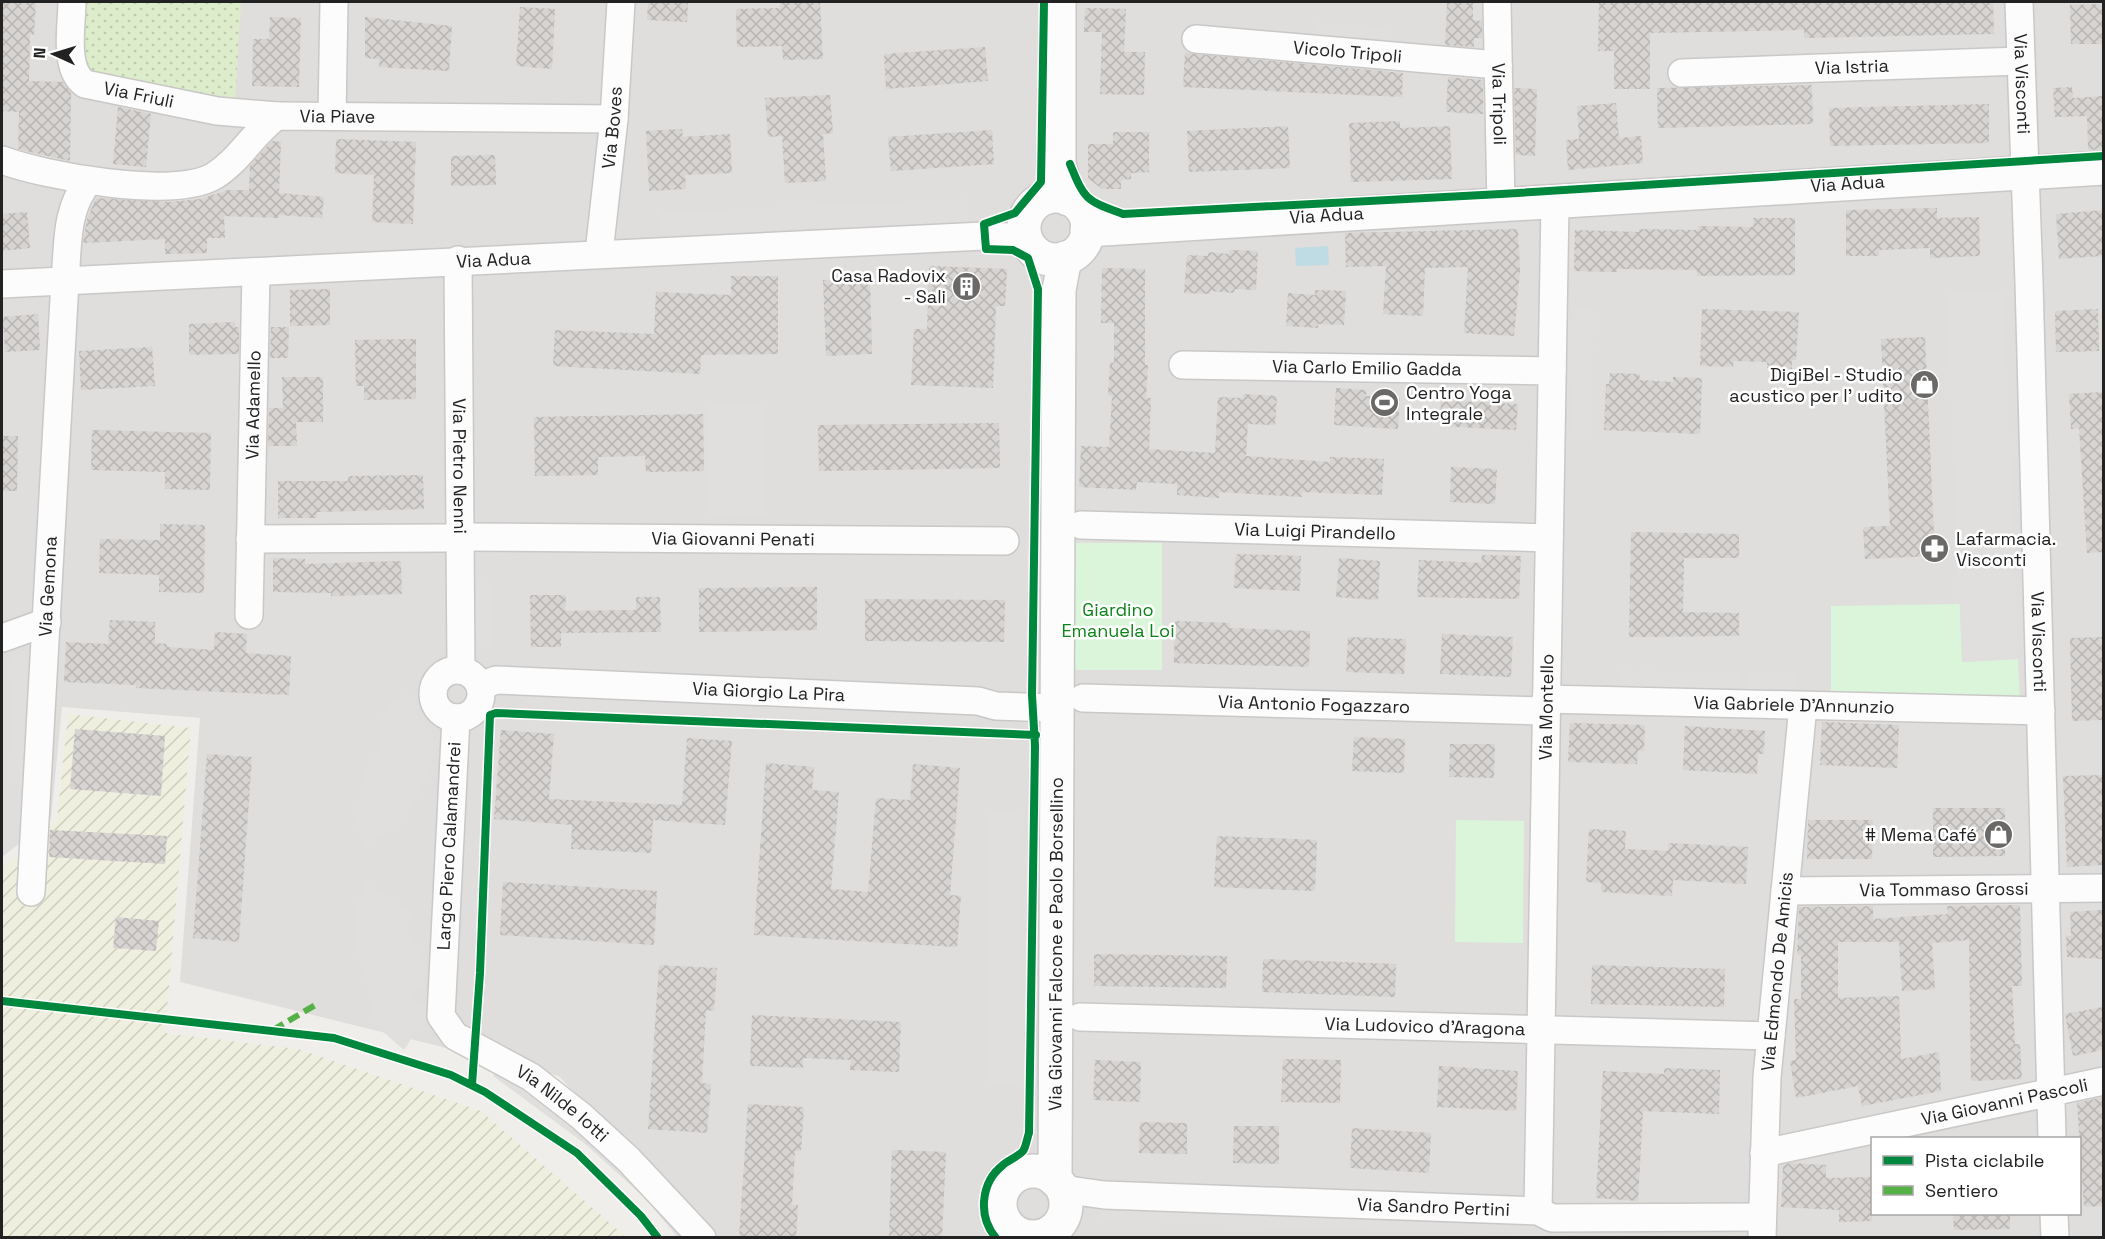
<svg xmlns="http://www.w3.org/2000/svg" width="2105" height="1239" font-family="'Space Grotesk',sans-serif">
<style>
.residential{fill:#dfdedc;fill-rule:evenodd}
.farmland{fill:url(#farmland-furrows)}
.grass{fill:url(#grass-dots)}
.park{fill:#daf5da}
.parking{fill:#e0dfde}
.water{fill:#bfdbe3}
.building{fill:url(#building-cross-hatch)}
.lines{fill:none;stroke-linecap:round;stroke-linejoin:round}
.minor-casing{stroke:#c9c8c7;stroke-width:30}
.tertiary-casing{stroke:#c9c8c7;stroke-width:36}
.minor{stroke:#fdfcfc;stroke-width:27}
.tertiary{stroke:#fdfcfc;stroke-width:33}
.quiet{stroke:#55b145;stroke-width:6;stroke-dasharray:12 6;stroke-linecap:butt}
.cycleway-casing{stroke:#fff;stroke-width:11}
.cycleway{stroke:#00873e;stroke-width:8}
.labels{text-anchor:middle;stroke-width:5;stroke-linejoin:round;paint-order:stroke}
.street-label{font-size:18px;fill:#222;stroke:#fff}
.poi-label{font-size:18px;fill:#222;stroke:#fff;text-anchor:end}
.park-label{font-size:18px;fill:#0c8416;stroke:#fff}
</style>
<defs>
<pattern id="farmland-furrows" width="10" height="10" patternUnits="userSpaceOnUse" patternTransform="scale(1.5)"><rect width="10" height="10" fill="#efefdf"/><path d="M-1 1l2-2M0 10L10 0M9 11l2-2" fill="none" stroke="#cdcdbf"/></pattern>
<pattern id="grass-dots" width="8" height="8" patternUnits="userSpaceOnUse" patternTransform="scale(1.5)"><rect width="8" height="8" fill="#ddeccb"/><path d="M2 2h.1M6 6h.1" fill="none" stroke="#bdcaae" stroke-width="1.8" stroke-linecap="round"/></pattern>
<pattern id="building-cross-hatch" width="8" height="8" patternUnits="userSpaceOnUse" patternTransform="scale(1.5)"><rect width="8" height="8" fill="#d7d4d2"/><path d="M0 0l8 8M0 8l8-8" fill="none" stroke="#b8b6b4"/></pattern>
</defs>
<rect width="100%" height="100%" fill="#f0eeeb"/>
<path class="residential" d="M2,2H2103V1237H705L559,1076L180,982L200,718L62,707L51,819L2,857ZM1872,1138H2080V1214H1872Z"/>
<path class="farmland" d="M68,714L191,728L165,1033L298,1049L481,1111L626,1237H2V869L57,820Z"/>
<path class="grass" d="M81,2H241L235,103L84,73Z"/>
<path class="park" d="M1073,543H1162V670H1073Z
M1960,604L1962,662L2018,659L2020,701L1831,698V606Z
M1456,820L1524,821L1523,943L1455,942Z"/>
<path class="parking" d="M1314,23L1386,27V39L1314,35Z
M967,199L968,222L662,237L660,213Z
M2003,292L2018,659L1962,662L1947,294Z
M1575,309H1593L1592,439L1573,438Z
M766,405V516H707V406Z
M490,582L491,647H476L475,583Z
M46,647L39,785L12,783L7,773L13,721L9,668L12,657Z
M1618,671L1740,673L1739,692L1618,690Z
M1747,673H1795V693L1747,692Z
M528,683L978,701L977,724L528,707Z
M404,693L415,704L420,722L431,730L434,738L432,763L420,792L401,821L365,848L357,822L363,773L379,749L382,717L389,705Z
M987,811H1018L1019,1082H988Z
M366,881L411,913L406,932L421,955L425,985L409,991L420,1005L432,1006L404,1050L375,1025L367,979L354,945L355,912Z
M505,1061L700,1237H677L646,1199L584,1143L493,1076Z
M1102,1201L1548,1221V1237L1101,1220Z"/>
<path class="water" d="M1328,246L1329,265L1296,266L1295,248Z"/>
<path class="building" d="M2,2H36L34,35L30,34L29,81L63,82L71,93L70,161L18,149L19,112L2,111Z
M648,2H688L687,22L647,20Z
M780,2H820L823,59L783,60L782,46L737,47L736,9L780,8Z
M1447,2H1473V20L1482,21V38H1474V47L1445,45Z
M1599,2H1993L1994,34L1804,38V30L1650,33V89H1614V51H1598Z
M2103,4V44H2071L2070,5Z
M520,7L555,9L552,69L516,66Z
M1085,8L1126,9L1124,52H1145L1144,95L1100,94L1102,32H1084Z
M270,17L301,18L299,87L252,86L253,39H269Z
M365,17L452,26L449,71L379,67V59L365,58Z
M985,47L988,81L886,89L884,54Z
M1185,53L1403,73L1402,97L1183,87Z
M1448,77L1483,80V114L1446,112Z
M1812,85L1813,124L1658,128L1657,88Z
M2072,87L2073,98L2103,96V149L2088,150L2087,116L2055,117L2053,88Z
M1514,88L1537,89L1535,156L1516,155Z
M830,95L833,133L823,134L826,181L785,183L782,136L768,137L765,98Z
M1616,103L1619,138L1641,136L1643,163L1568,170L1566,140L1579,139L1577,106Z
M1989,104V143L1830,146L1829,108Z
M118,107L151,114L146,167L113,164Z
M1400,121V128L1450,126L1452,179L1351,182L1349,123Z
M1288,126L1290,168L1189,172L1187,131Z
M682,129L683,137L730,134L732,173L685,175L686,189L649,191L646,131Z
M992,130L994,164L891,171L888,137Z
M1113,132H1149V172L1131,173V179L1121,180V189H1102L1088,178V144H1113Z
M336,139L416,142L413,224L372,222L374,175L335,173Z
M272,141L281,142L279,193L324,197L322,218L278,215V218L224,216L225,238H207V253L165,254V239L83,243L87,219L96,198L170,202L200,199L228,190H249L250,165Z
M495,155L496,185L451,186V156Z
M1937,208V218L1979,217L1980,256L1930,258V248L1879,250V256H1846V210Z
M2103,210V256L2059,259L2056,214Z
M27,212L30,248L2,251V214Z
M1753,218H1795V275L1697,276V270L1617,269V272L1574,271L1575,230L1639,232V229L1698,230V226L1753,227Z
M1518,229L1520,271L1514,336L1464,333L1468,267L1425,268L1423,316L1383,314L1386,266L1346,267L1345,233Z
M1229,250L1258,251L1256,290L1235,289L1234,293L1210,291V294L1184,293L1187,255L1208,256V252L1229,254Z
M929,266L1007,269L1005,306H996L993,388L911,385L914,329H927Z
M1102,268L1145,269V365H1148L1146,398H1151L1149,449L1215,453L1218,397L1243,398V394L1277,396L1275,425L1248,424L1246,456L1330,462V457L1384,459L1382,495L1302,492V497L1219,492V498L1177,495V484L1137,482L1136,490L1079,487L1081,446L1109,447L1112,396L1108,395L1110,362L1114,363V323H1101Z
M731,276H778V354L701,355L700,374L553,366L555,330L654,334L656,292L731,295Z
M870,279L872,354L826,356L823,280Z
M330,289V325L290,326V290Z
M1315,290L1346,291L1344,325L1318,324V328L1286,326L1288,293L1315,295Z
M1702,309L1799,312L1796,360H1792V369L1767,368V362L1734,361L1733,367L1700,366Z
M2098,309L2099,351L2056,352L2055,311Z
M38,314L40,350L5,352L3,317Z
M235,322V327H239V354L189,355V324Z
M271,327H289L288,358H270Z
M1925,337L1935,556L1865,559L1863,527L1890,526L1881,339Z
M416,339V399L364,400V386H356L355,340Z
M152,347L155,386L81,390L79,351Z
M1610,373L1640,374L1639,380L1673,382V377L1702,378L1700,434L1604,430L1606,384H1609Z
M282,377H323V422H296L297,446H268L269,408H283Z
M1336,388L1366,390V396L1400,398L1398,429L1334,425Z
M2103,392V552L2087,553L2079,428L2071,429L2069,394Z
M1441,400L1518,404L1516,430L1440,426Z
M703,414L704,471L646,472L645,456L598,457V475L535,476L534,417Z
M999,423L1000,468L819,471L818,425Z
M92,430L211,433L210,490L165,489V472L91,470Z
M2,436H18L17,491H2Z
M1451,467L1497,469L1495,504L1450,502Z
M423,475L424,509L317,512V518H278V481H348V476Z
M160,524L205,525L204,593L159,592V575L99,573L100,539L160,540Z
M1631,532L1739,534V558H1684L1683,612L1739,613V636L1629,637Z
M1236,554L1301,556L1300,591L1234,588Z
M1482,555L1521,556L1519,599L1417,597L1419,560L1481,563Z
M273,558L305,559V564L401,561L402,594L331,596V593L273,592Z
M1339,558L1380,561L1378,600L1336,597Z
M817,587V630L699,632V588Z
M530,595H566L565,611L636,610V597H660L661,632L561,633V647H531Z
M865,599L1005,600L1004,642L865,641Z
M110,620L155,622V643L167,644V647L214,650L215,632L247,634L246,653L291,656L289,695L136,688V685L64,682L66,642L108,644Z
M1175,621L1230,623V628L1310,631L1309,667L1174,663Z
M1442,634L1513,637L1511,677L1440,674Z
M1348,637L1406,639L1404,674L1346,672Z
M2103,637V720L2072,721L2070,638Z
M1822,722L1899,725L1897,768L1820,765Z
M1570,723L1645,725L1644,751L1638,750L1637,764L1568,762Z
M1685,726L1765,731L1764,754H1758L1757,774L1683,770Z
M75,729L165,736L161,796L70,789Z
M501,730L554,734L549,799L682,805L687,738L732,741L725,825L653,820L651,853L571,849L572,825L494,819Z
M1354,737L1405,739L1404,773L1352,771Z
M1450,744H1495L1494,778L1449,777Z
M207,754L252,757L239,942L193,938Z
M766,763L814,767L812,790L839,792L831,889L868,892L876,798L910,800L913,764L960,768L950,895L961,896L957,947L754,935Z
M2103,775V865L2067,867L2063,776Z
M1933,808H2005V856L1933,857Z
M1808,820H1873L1872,859H1807Z
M1589,829L1626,831L1625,849L1668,851V843L1748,847L1746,884L1673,880L1672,896L1601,892V883L1586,882Z
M50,830L167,836L165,864L49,857Z
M1217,836L1317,840L1315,891L1214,887Z
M503,882L657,891L654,945L500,935Z
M2020,905L2022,986H2012L2015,1044H2020L2022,1079L1971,1081L1969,940L1932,943L1935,989L1902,991L1899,942H1838V998L1899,996L1901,1059L1939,1052L1941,1091L1862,1106L1858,1086L1796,1098L1790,1061L1796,1060L1794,999H1801V955H1797L1799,907L1873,906V919L1948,914L1947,906Z
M2103,910V959L2067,957L2066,936H2071L2070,912Z
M116,917L159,921L156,951L113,948Z
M1094,954L1227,956L1226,988L1094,986Z
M1263,959L1396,964L1395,997L1262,992Z
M659,965L717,968L714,1011L706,1010L702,1083L711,1084L707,1133L648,1129Z
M1592,965L1725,969L1724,1007L1591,1004Z
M2103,1007V1050L2073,1056L2065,1014Z
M752,1015L901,1022L899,1072L850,1070L851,1060L803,1058V1068L750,1066Z
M1283,1059L1341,1060L1340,1103L1281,1102Z
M1095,1060L1141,1062L1140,1102L1093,1100Z
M1439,1066L1518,1071L1516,1111L1437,1107Z
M1664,1068L1720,1070L1719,1114L1643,1111L1638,1201L1596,1198L1603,1071L1664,1074Z
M2103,1097V1206L2084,1207L2077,1103Z
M748,1104L804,1107L801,1151H795L792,1205H798L796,1238H739Z
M1140,1122L1187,1123V1154L1139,1153Z
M1234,1126H1279V1164L1233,1163Z
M1352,1128L1431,1133L1429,1173L1350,1168Z
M892,1150L946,1152L942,1238L889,1237Z
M1791,1163L1826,1165V1178L1872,1177V1221L1839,1222V1210L1781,1207L1783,1165Z
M1953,1214H2010V1229L1954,1230Z"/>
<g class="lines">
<defs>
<g id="minor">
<path id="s1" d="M72,2C72,25 63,69 85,84L217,111L277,116"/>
<path id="s2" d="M1497,2L1501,206"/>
<path id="s3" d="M2019,2L2029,282L2052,1138"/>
<path id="s4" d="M1196,39L1498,65"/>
<path id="s5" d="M1682,73L2021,61"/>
<path d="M332,116L334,2"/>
<path id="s6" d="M2,160C45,176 174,200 214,176C239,161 253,133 277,116L614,119"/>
<path id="s7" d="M599,253L614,119L621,2"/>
<path id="s8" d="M458,260L461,670"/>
<path id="s9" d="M2,284L984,236L1026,238"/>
<path id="s10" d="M1183,365L1552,371"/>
<path id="s11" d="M1081,525L1549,538"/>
<path id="s12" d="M461,537L1005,541"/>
<path d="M250,539L445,538"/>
<path id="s13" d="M249,615L256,272"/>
<path d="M2,638L47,622"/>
<circle cx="457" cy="694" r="24"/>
<path id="s14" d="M480,686L496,680L978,701L996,706L1058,708"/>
<path id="s15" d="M1083,698L1546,711"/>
<path id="s16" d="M1546,699L2041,711"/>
<path id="s17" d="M456,718L441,1016L455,1036L531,1077L581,1116L628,1159L702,1238"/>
<path id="s18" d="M1785,891L2104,888"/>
<path id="s19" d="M31,892L65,281C68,247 65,208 89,181"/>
<path id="s20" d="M1080,1017L1771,1036"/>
<path id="s21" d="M1764,1153L2104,1081"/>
<path id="s22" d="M1062,1189L1104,1195L1538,1211L1552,1218L1762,1217"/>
<path id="s23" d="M1538,1211L1555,203"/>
<path d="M2054,1214L2055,1238"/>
<path id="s24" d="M1762,1238L1767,1077L1803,706"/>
</g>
<g id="tertiary">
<path d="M1059,2V164L1068,199"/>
<circle cx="1056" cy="228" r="32"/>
<path id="s25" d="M1087,230L2104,168"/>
<circle cx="1033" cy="1204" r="33"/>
<path id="s26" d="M1055,1180L1059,290L1065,258"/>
</g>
</defs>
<use href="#minor" class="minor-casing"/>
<use href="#tertiary" class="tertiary-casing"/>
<use href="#minor" class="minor"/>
<use href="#tertiary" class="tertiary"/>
<path class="quiet" d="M273,1030L317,1004"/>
<defs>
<path id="cycleway" d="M1070,164C1085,201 1086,200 1123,214L1501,194L2104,156
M2,1001L334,1038L451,1075L485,1092L577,1153L641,1216L658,1238
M472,1085L480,973L490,715L496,713L1036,735
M996,1238C978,1217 980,1183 1003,1165C1008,1160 1018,1157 1023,1151C1026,1147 1027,1138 1029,1133L1035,746L1032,695L1038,289L1028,258L1013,250L986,249L984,224L1015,213L1041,182L1044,2"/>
</defs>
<use href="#cycleway" class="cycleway-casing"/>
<use href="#cycleway" class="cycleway"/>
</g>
<defs>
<symbol id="building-disc" viewBox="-11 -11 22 22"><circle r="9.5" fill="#6a6968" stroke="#fff"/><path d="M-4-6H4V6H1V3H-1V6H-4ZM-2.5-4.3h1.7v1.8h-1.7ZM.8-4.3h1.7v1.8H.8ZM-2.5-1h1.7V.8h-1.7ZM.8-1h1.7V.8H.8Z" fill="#fff"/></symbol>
<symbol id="shop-disc" viewBox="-11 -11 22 22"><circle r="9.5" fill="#6a6968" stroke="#fff"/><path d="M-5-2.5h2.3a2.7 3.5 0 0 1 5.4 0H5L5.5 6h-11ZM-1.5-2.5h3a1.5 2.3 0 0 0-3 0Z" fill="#fff"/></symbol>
<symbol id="stadium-disc" viewBox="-11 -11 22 22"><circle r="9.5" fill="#6a6968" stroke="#fff"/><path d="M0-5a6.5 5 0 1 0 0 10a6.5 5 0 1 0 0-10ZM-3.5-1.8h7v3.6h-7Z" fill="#fff"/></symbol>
<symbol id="pharmacy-disc" viewBox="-11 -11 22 22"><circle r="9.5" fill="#6a6968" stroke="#fff"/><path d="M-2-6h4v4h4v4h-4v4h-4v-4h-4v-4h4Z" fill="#fff"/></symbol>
</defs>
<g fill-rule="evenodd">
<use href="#building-disc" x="950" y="270" width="33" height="33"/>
<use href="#shop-disc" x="1908" y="368" width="33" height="33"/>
<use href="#stadium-disc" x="1368" y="386" width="33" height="33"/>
<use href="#pharmacy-disc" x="1918" y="532" width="33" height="33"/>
<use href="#shop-disc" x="1982" y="818" width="33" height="33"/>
</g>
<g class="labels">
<g class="street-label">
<text dy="6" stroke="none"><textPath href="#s4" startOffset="152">Vicolo Tripoli</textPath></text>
<text dy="6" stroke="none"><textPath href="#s5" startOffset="170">Via Istria</textPath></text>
<text dy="6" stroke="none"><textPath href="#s3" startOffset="82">Via Visconti</textPath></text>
<text dy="6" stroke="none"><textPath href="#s1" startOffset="141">Via Friuli</textPath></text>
<text dy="6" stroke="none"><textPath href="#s2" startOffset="102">Via Tripoli</textPath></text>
<text dy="6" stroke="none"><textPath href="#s6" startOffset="364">Via Piave</textPath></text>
<text dy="6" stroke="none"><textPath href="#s7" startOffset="126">Via Boves</textPath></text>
<text dy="6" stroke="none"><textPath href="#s25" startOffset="762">Via Adua</textPath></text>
<text dy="6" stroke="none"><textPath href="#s25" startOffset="240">Via Adua</textPath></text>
<text dy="6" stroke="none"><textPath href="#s9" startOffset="492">Via Adua</textPath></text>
<text dy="6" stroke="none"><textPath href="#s10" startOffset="184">Via Carlo Emilio Gadda</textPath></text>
<text dy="6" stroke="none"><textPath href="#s13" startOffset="210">Via Adamello</textPath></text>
<text dy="6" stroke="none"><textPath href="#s8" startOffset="206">Via Pietro Nenni</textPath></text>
<text dy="6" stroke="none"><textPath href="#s11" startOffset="234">Via Luigi Pirandello</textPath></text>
<text dy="6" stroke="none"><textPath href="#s12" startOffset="272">Via Giovanni Penati</textPath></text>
<text dy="6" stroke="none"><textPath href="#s19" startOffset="306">Via Gemona</textPath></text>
<text dy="6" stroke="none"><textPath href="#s3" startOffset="640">Via Visconti</textPath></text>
<text dy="6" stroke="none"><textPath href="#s14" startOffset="290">Via Giorgio La Pira</textPath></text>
<text dy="6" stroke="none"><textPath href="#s15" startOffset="231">Via Antonio Fogazzaro</textPath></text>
<text dy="6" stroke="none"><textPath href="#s16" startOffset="248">Via Gabriele D'Annunzio</textPath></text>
<text dy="6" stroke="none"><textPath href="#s23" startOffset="504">Via Montello</textPath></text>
<text transform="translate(449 846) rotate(-87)" y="6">Largo Piero Calamandrei</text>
<text dy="6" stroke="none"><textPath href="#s18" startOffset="159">Via Tommaso Grossi</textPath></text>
<text dy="6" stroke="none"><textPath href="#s26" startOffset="236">Via Giovanni Falcone e Paolo Borsellino</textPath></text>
<text dy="6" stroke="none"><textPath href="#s24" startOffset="267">Via Edmondo De Amicis</textPath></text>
<text dy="6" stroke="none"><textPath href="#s20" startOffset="345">Via Ludovico d'Aragona</textPath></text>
<text dy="6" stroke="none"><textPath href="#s21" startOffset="246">Via Giovanni Pascoli</textPath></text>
<text dy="6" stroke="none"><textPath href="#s17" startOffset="450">Via Nilde Iotti</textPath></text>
<text dy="6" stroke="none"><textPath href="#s22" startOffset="372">Via Sandro Pertini</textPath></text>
</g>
<g class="poi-label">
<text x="946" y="282">Casa Radovix<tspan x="946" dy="21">- Sali</tspan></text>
<text x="1903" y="381">DigiBel - Studio<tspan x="1903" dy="21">acustico per l' udito</tspan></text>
<text x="1406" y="399" text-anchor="start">Centro Yoga<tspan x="1406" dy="21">Integrale</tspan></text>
<text x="1956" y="545" text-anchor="start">Lafarmacia.<tspan x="1956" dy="21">Visconti</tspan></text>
<text x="1977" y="841"># Mema Café</text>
</g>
<g class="park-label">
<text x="1118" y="616">Giardino<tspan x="1118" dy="21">Emanuela Loi</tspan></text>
</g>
</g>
<rect width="2105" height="1239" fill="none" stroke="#222222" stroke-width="6"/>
<rect x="1871" y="1137" width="210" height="78" fill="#ffffff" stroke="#a7a7a7" stroke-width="1.5"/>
<rect x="1883" y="1156" width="30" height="9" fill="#00873e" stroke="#a7a7a7" stroke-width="1.5"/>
<text x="1925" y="1167" font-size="18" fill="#222222">Pista ciclabile</text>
<rect x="1883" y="1186" width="30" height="9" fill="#55b145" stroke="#a7a7a7" stroke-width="1.5"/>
<text x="1925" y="1197" font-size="18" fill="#222222">Sentiero</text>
<g transform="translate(54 54) rotate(274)" stroke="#ffffff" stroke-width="4.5" paint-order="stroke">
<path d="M0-4.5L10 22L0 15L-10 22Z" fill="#222222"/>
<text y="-9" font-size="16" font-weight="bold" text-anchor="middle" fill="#222222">N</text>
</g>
</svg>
